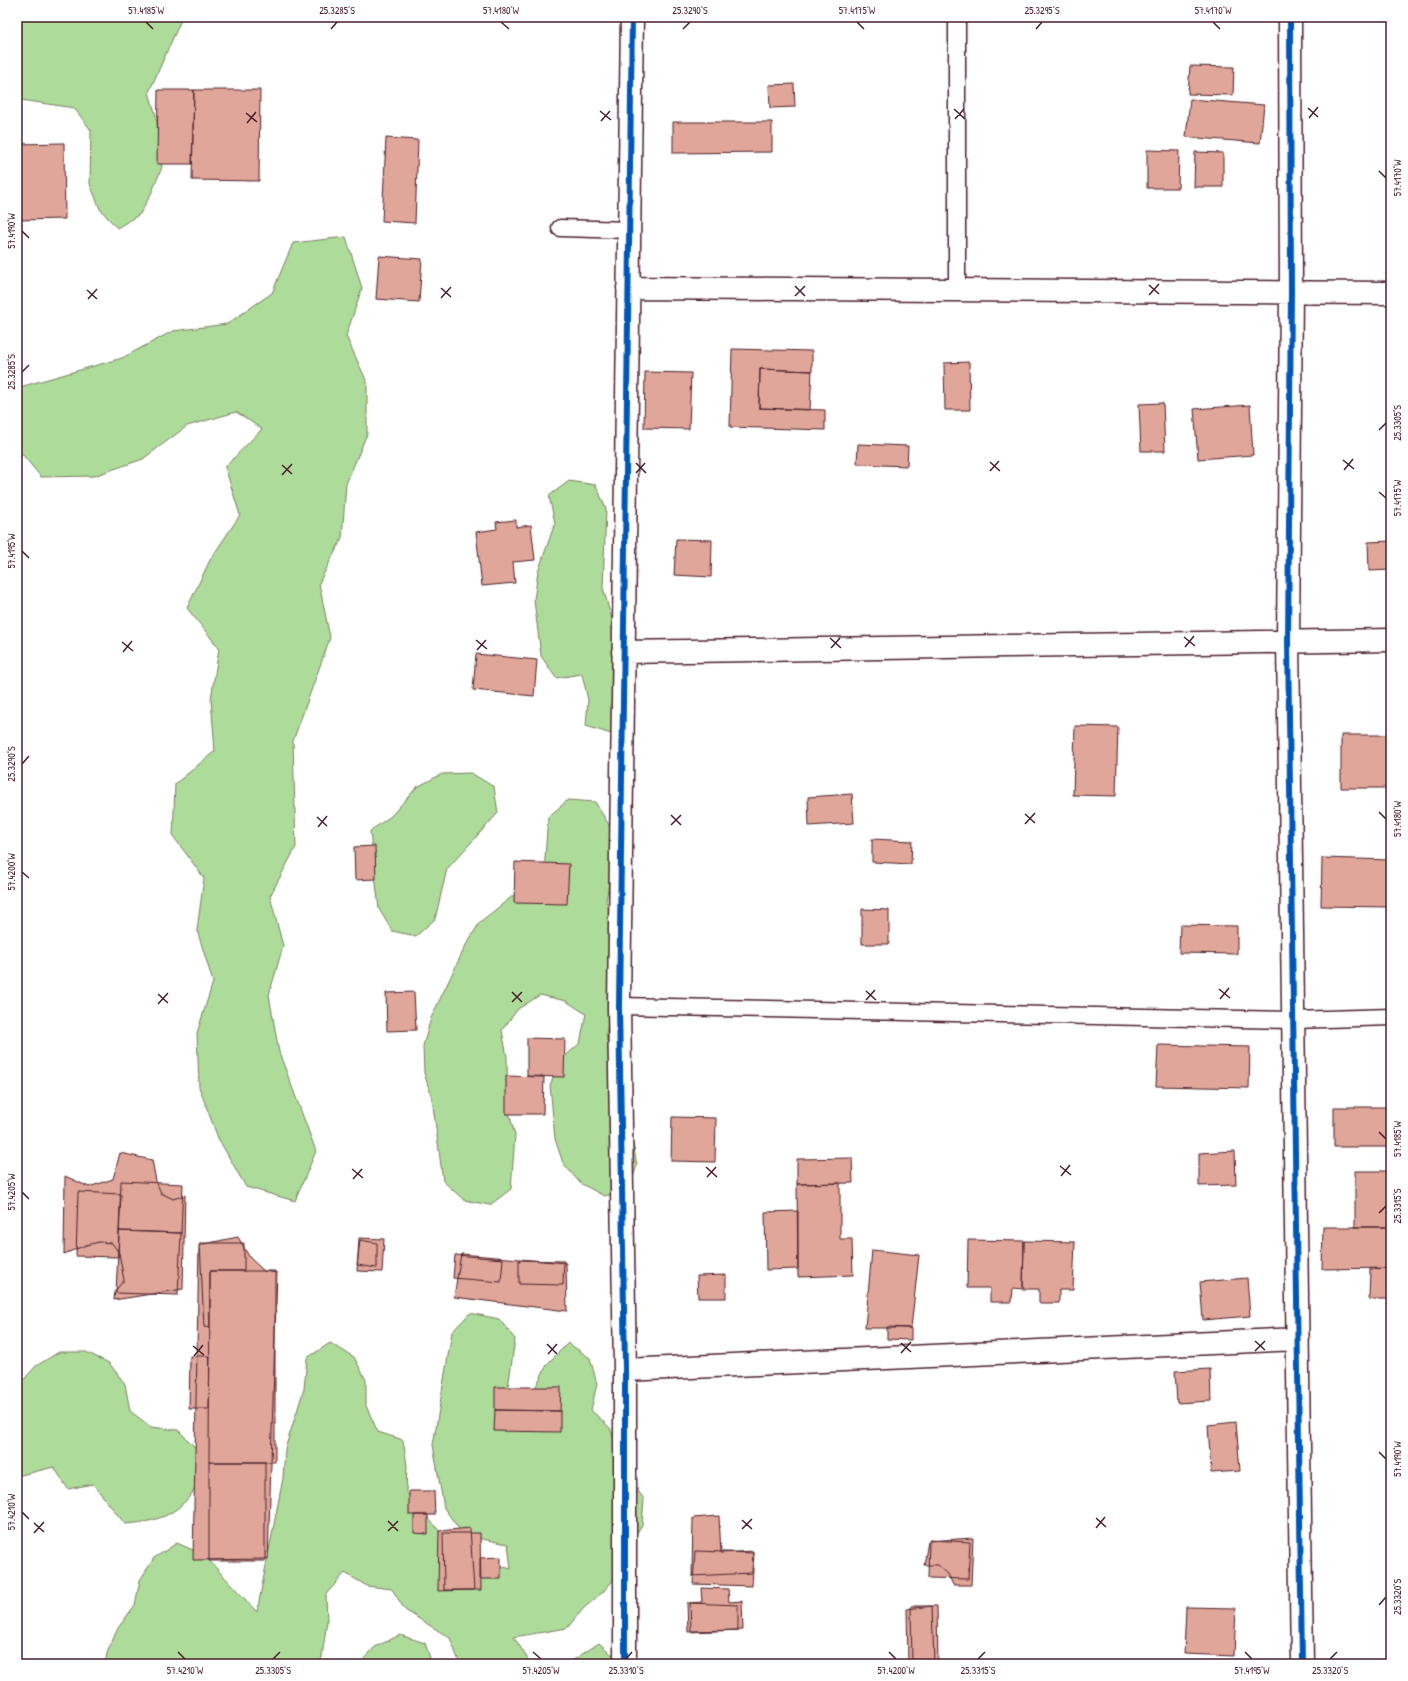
<svg xmlns="http://www.w3.org/2000/svg" width="1408" height="1681" font-family="'Patrick Hand',sans-serif">
<style>
.green{fill:#addb9a;stroke:#7c7d62}
.building{fill:#dfa699;stroke:#4a1f2b}
.lines{fill:none;stroke-linecap:round;stroke-linejoin:round}
.lane-casing{stroke:#4a1f2b;stroke-width:19}
.street-casing{stroke:#4a1f2b;stroke-width:25}
.lane{stroke:#fff;stroke-width:16}
.street{stroke:#fff;stroke-width:22}
.cycleway-casing{stroke:#fff;stroke-width:8}
.cycleway{stroke:#0057b8;stroke-width:6}
.ticks{fill:none;stroke:#4a1f2b;stroke-width:1.5}
.neatline{fill:none;stroke:#4a1f2b;stroke-width:1.5}
.ticks-label{font-size:10px;text-anchor:middle;fill:#4a1f2b}
</style>
<rect width="100%" height="100%" fill="#fff"/>
<filter id="ink" filterUnits="userSpaceOnUse"><feTurbulence type="fractalNoise" baseFrequency=".025" numOctaves="2"/><feDisplacementMap in="SourceGraphic" scale="8" xChannelSelector="R" yChannelSelector="G"/><feConvolveMatrix kernelMatrix="1 2 1 2 8 2 1 2 1" color-interpolation-filters="sRGB"/></filter>
<g filter="url(#ink)">
<path class="green" d="M17,17H179L181,20L149,92L156,116L162,167L152,192L140,214L117,228L100,209L90,184L91,130L74,108L21,100L17,97Z
M346,237L362,288L346,336L367,382V434L346,484L342,538L319,583L330,638L293,741L296,847L270,896L283,946L269,995L279,1052L316,1151L295,1201L246,1187L218,1138L199,1087L197,1033L213,982L197,930L204,878L173,836L175,784L215,751L211,699L219,648L187,608L210,560L240,515L225,467L262,429L236,412L187,426L143,459L94,476L41,477L17,448V399L20,387L122,358L173,331L227,324L272,293L293,243Z
M569,481L596,485L606,509L603,588L624,661L625,713L611,734L586,726L588,700L582,674L556,678L541,656L534,600L538,572L555,523L549,496Z
M471,773L494,787L498,813L447,869L435,919L416,936L392,931L379,909L370,831L391,816L417,787L442,774Z
M568,800L595,802L609,825L614,851L606,901L617,925L620,952L606,1034L610,1060L632,1138L637,1165L629,1191L604,1196L580,1183L563,1163L555,1139L550,1085L561,1060L580,1043L586,1014L566,1001L540,995L518,1009L502,1030L507,1057L508,1109L515,1135L511,1189L490,1205L464,1200L443,1181L432,1098L424,1073L423,1046L431,1018L466,945L480,922L544,871L548,817Z
M470,1313L499,1319L515,1339L508,1388L523,1411L548,1363L568,1343L590,1358L597,1384L591,1410L610,1428L627,1476L644,1499L642,1525L627,1548L620,1572L603,1592L584,1608L567,1628L514,1637L529,1661L535,1664H460L450,1638L405,1610L392,1589L367,1586L345,1573L326,1594L327,1621L321,1664H105L107,1653L118,1628L135,1605L140,1580L154,1558L177,1543L204,1555L257,1612L283,1478L285,1449L304,1389L307,1358L330,1343L354,1357L366,1380V1406L378,1432L403,1440L407,1465L406,1492L459,1554L511,1569L508,1544L482,1539L459,1529L444,1508L433,1445L452,1332Z
M59,1352H86L109,1363L125,1384L130,1411L151,1427L178,1430L196,1448L202,1475C198,1482 195,1490 190,1496C172,1518 152,1522 125,1524L93,1484L68,1489L54,1467L17,1476V1387L36,1366Z
M400,1635L425,1643L432,1664H359L375,1647Z
M599,1643L618,1660V1664H567Z"/>
<path class="building" d="M1190,66L1234,67L1233,95L1188,94Z
M794,84L795,107L770,108L769,85Z
M158,90H194L192,164H157Z
M194,90H260L259,181L192,180Z
M1190,99L1264,105L1260,143L1186,137Z
M673,122H772V152L673,153Z
M386,138L418,140L415,223L382,221Z
M64,143L65,219L17,220V144Z
M1147,150L1179,151L1178,188H1147Z
M1195,152L1223,153V187H1194Z
M379,256L422,259L419,302L376,299Z
M732,349L812,351V371L760,369L759,408L825,410V430L730,427Z
M969,362L970,410H945L944,363Z
M760,369L812,371L810,410L759,408Z
M645,372L691,373L689,429L644,428Z
M1163,403L1165,451H1141L1139,404Z
M1250,405L1253,455L1198,459L1194,409Z
M858,444L908,446L907,466L857,464Z
M516,520V527L531,525L535,560L513,562L515,583L482,586L476,532L497,529L496,522Z
M676,539L712,540L711,577L674,575Z
M1391,541V570L1369,571L1368,542Z
M476,654L537,660L534,696L473,690Z
M1075,726L1118,727L1116,796L1073,795Z
M1341,735H1391V788H1341Z
M852,794L854,823L809,826L808,797Z
M872,839L912,841L911,864L872,862Z
M375,846L376,879L355,880L354,847Z
M1322,858L1391,860V907L1321,906Z
M515,862L569,864L567,904L514,903Z
M862,909L889,910V944H862Z
M1180,925L1237,926V954L1179,953Z
M414,992L416,1030L387,1031L386,993Z
M527,1038L565,1039L564,1077L527,1076Z
M1158,1045L1250,1047L1249,1088L1156,1086Z
M506,1076L544,1077L543,1114H506Z
M1334,1107H1391V1147H1334Z
M672,1117L716,1118L715,1162L671,1161Z
M1235,1151L1236,1185L1199,1186V1153Z
M120,1153L152,1160L156,1181L161,1193L173,1199L185,1195L183,1289L114,1300L115,1291L124,1280L119,1253L112,1243L99,1242L86,1245L64,1254L65,1176L89,1187L113,1179Z
M852,1158L853,1183L797,1184V1159Z
M1355,1171H1391V1227H1355Z
M121,1181L183,1184L181,1233L119,1231Z
M840,1183V1239H852L853,1275L798,1277L797,1184Z
M78,1192L121,1194L118,1257L76,1256Z
M798,1211V1269L766,1270L765,1212Z
M1323,1227H1391V1268L1322,1269Z
M119,1231L181,1233L178,1295L116,1293Z
M238,1237L250,1258L264,1271L277,1273L268,1559L193,1560L199,1245Z
M359,1238L384,1239L382,1272L357,1271Z
M360,1240L377,1243V1268L357,1265Z
M968,1240L1024,1241L1023,1289L1013,1288L1012,1302H990V1288H967Z
M1024,1241L1075,1242L1073,1290H1059V1303H1039V1289H1023Z
M200,1243H244V1271H210V1328L204,1327Z
M872,1250L919,1255L911,1328H865Z
M461,1254L566,1263L567,1311L454,1297Z
M455,1255L503,1259L501,1282L453,1278Z
M519,1260L564,1261L563,1285L519,1284Z
M1391,1268V1299H1369L1370,1269Z
M210,1271H275V1462H209Z
M726,1275V1298H698L697,1276Z
M1247,1278L1250,1316L1203,1320L1200,1282Z
M887,1327L911,1328V1340L887,1339Z
M190,1356H210L209,1409H189Z
M1210,1369L1211,1401L1177,1403L1175,1371Z
M495,1387H561L560,1411L495,1410Z
M495,1410L560,1411V1432L494,1431Z
M1236,1422L1240,1471L1211,1473L1208,1425Z
M209,1462H265V1561H209Z
M409,1491H434L435,1515H409Z
M414,1515H428V1534L414,1533Z
M719,1516L721,1553L753,1551L752,1573L692,1576L693,1518Z
M470,1528L474,1590L438,1591L439,1531Z
M443,1533H480L481,1590H444Z
M973,1538L971,1585H953L948,1574L938,1565H924L928,1541Z
M929,1540L970,1542L968,1579L928,1578Z
M695,1551L754,1553L752,1586L693,1584Z
M501,1557V1579H480V1558Z
M701,1588L728,1589L729,1602L742,1601L743,1630L688,1632L687,1603L702,1602Z
M690,1603L738,1605V1630L691,1631Z
M911,1606H937L938,1664H912Z
M932,1606L934,1664H908L907,1609Z
M1186,1607L1236,1608L1234,1656L1184,1654Z
M552,1661V1664H528V1662Z"/>
<g class="lines">
<defs>
<path id="lane" d="M957,17V290
M560,228L629,230
M619,1006L1293,1020L1391,1017"/>
<path id="street" d="M1290,17L1291,292L1288,641L1302,1664
M628,288L1391,293
M623,652L1391,640
M625,1370L1298,1339
M625,1664V1370L619,1006L632,17"/>
</defs>
<use href="#lane" class="lane-casing"/>
<use href="#street" class="street-casing"/>
<use href="#lane" class="lane"/>
<use href="#street" class="street"/>
<defs>
<path id="cycleway" d="M1290,17L1291,292L1288,641L1302,1664
M625,1664V1370L619,1006L632,17"/>
</defs>
<use href="#cycleway" class="cycleway-casing"/>
<use href="#cycleway" class="cycleway"/>
</g>
</g>
<path class="ticks" d="M146,22L153,29M501,22L509,29M857,22L864,29M1213,22L1220,29M331,29L337,22M683,29L690,22M1036,29L1042,22M1308,108L1318,117M954,109L965,119M600,111L611,120M246,113L257,122M1309,118L1318,107M955,119L964,109M601,121L610,111M247,123L256,112M1379,171L1386,178M22,231L29,238M1149,285L1159,294M795,286L805,296M441,288L451,297M87,290L97,299M1149,295L1159,284M795,296L805,286M441,298L451,287M88,299L97,289M22,372L29,365M1379,430L1386,423M1343,460L1354,469M990,462L1000,471M636,463L646,473M282,465L292,474M1344,470L1353,459M990,471L999,461M636,473L645,463M282,475L292,464M1379,492L1386,498M22,551L29,558M1184,637L1195,646M830,638L841,648M476,640L487,649M122,642L133,651M1185,647L1194,636M831,648L840,638M477,650L486,640M123,652L132,641M22,764L29,756M1379,812L1386,819M1025,814L1035,823M671,815L681,825M317,817L327,826M1025,824L1035,813M671,825L681,815M318,827L327,816M22,872L29,878M1219,989L1230,998M866,991L876,1000M512,992L522,1002M158,994L168,1003M1220,999L1229,988M866,1000L875,990M512,1002L522,992M158,1004L168,993M1379,1132L1386,1139M1060,1166L1071,1175M706,1167L717,1177M352,1169L363,1178M1061,1176L1070,1165M707,1177L716,1167M353,1179L362,1169M22,1192L29,1199M1379,1213L1386,1206M1255,1341L1265,1350M901,1343L911,1352M547,1344L557,1354M193,1346L204,1355M1255,1351L1265,1341M901,1353L911,1342M548,1354L557,1344M194,1356L203,1345M1379,1452L1386,1459M22,1512L29,1519M1096,1518L1106,1527M742,1520L752,1529M388,1521L398,1531M34,1523L44,1532M1096,1528L1105,1517M742,1529L752,1519M388,1531L398,1521M34,1533L44,1522M1379,1605L1386,1597M178,1652L185,1659M533,1652L541,1659M889,1652L896,1659M1245,1652L1252,1659M273,1659L280,1652M626,1659L632,1652M978,1659L985,1652M1330,1659L1337,1652"/>
<rect width="1408" height="1681" fill="none" stroke="#fff" stroke-width="44"/>
<rect x="22" y="22" width="1364" height="1637" class="neatline"/>
<g class="ticks-label">
<text x="146" y="14">57.4185°W</text>
<text x="337" y="14">25.3285°S</text>
<text x="501" y="14">57.4180°W</text>
<text x="690" y="14">25.3290°S</text>
<text x="857" y="14">57.4175°W</text>
<text x="1042" y="14">25.3295°S</text>
<text x="1213" y="14">57.4170°W</text>
<text transform="translate(1397 178) rotate(-90)" y="4">57.4170°W</text>
<text transform="translate(11 231) rotate(-90)" y="4">57.4190°W</text>
<text transform="translate(11 372) rotate(-90)" y="4">25.3285°S</text>
<text transform="translate(1397 423) rotate(-90)" y="4">25.3305°S</text>
<text transform="translate(1397 498) rotate(-90)" y="4">57.4175°W</text>
<text transform="translate(11 551) rotate(-90)" y="4">57.4195°W</text>
<text transform="translate(11 764) rotate(-90)" y="4">25.3290°S</text>
<text transform="translate(1397 819) rotate(-90)" y="4">57.4180°W</text>
<text transform="translate(11 872) rotate(-90)" y="4">57.4200°W</text>
<text transform="translate(1397 1139) rotate(-90)" y="4">57.4185°W</text>
<text transform="translate(11 1192) rotate(-90)" y="4">57.4205°W</text>
<text transform="translate(1397 1206) rotate(-90)" y="4">25.3315°S</text>
<text transform="translate(1397 1459) rotate(-90)" y="4">57.4190°W</text>
<text transform="translate(11 1512) rotate(-90)" y="4">57.4210°W</text>
<text transform="translate(1397 1597) rotate(-90)" y="4">25.3320°S</text>
<text x="185" y="1674">57.4210°W</text>
<text x="273" y="1674">25.3305°S</text>
<text x="541" y="1674">57.4205°W</text>
<text x="626" y="1674">25.3310°S</text>
<text x="896" y="1674">57.4200°W</text>
<text x="978" y="1674">25.3315°S</text>
<text x="1252" y="1674">57.4195°W</text>
<text x="1330" y="1674">25.3320°S</text>
</g>
</svg>
